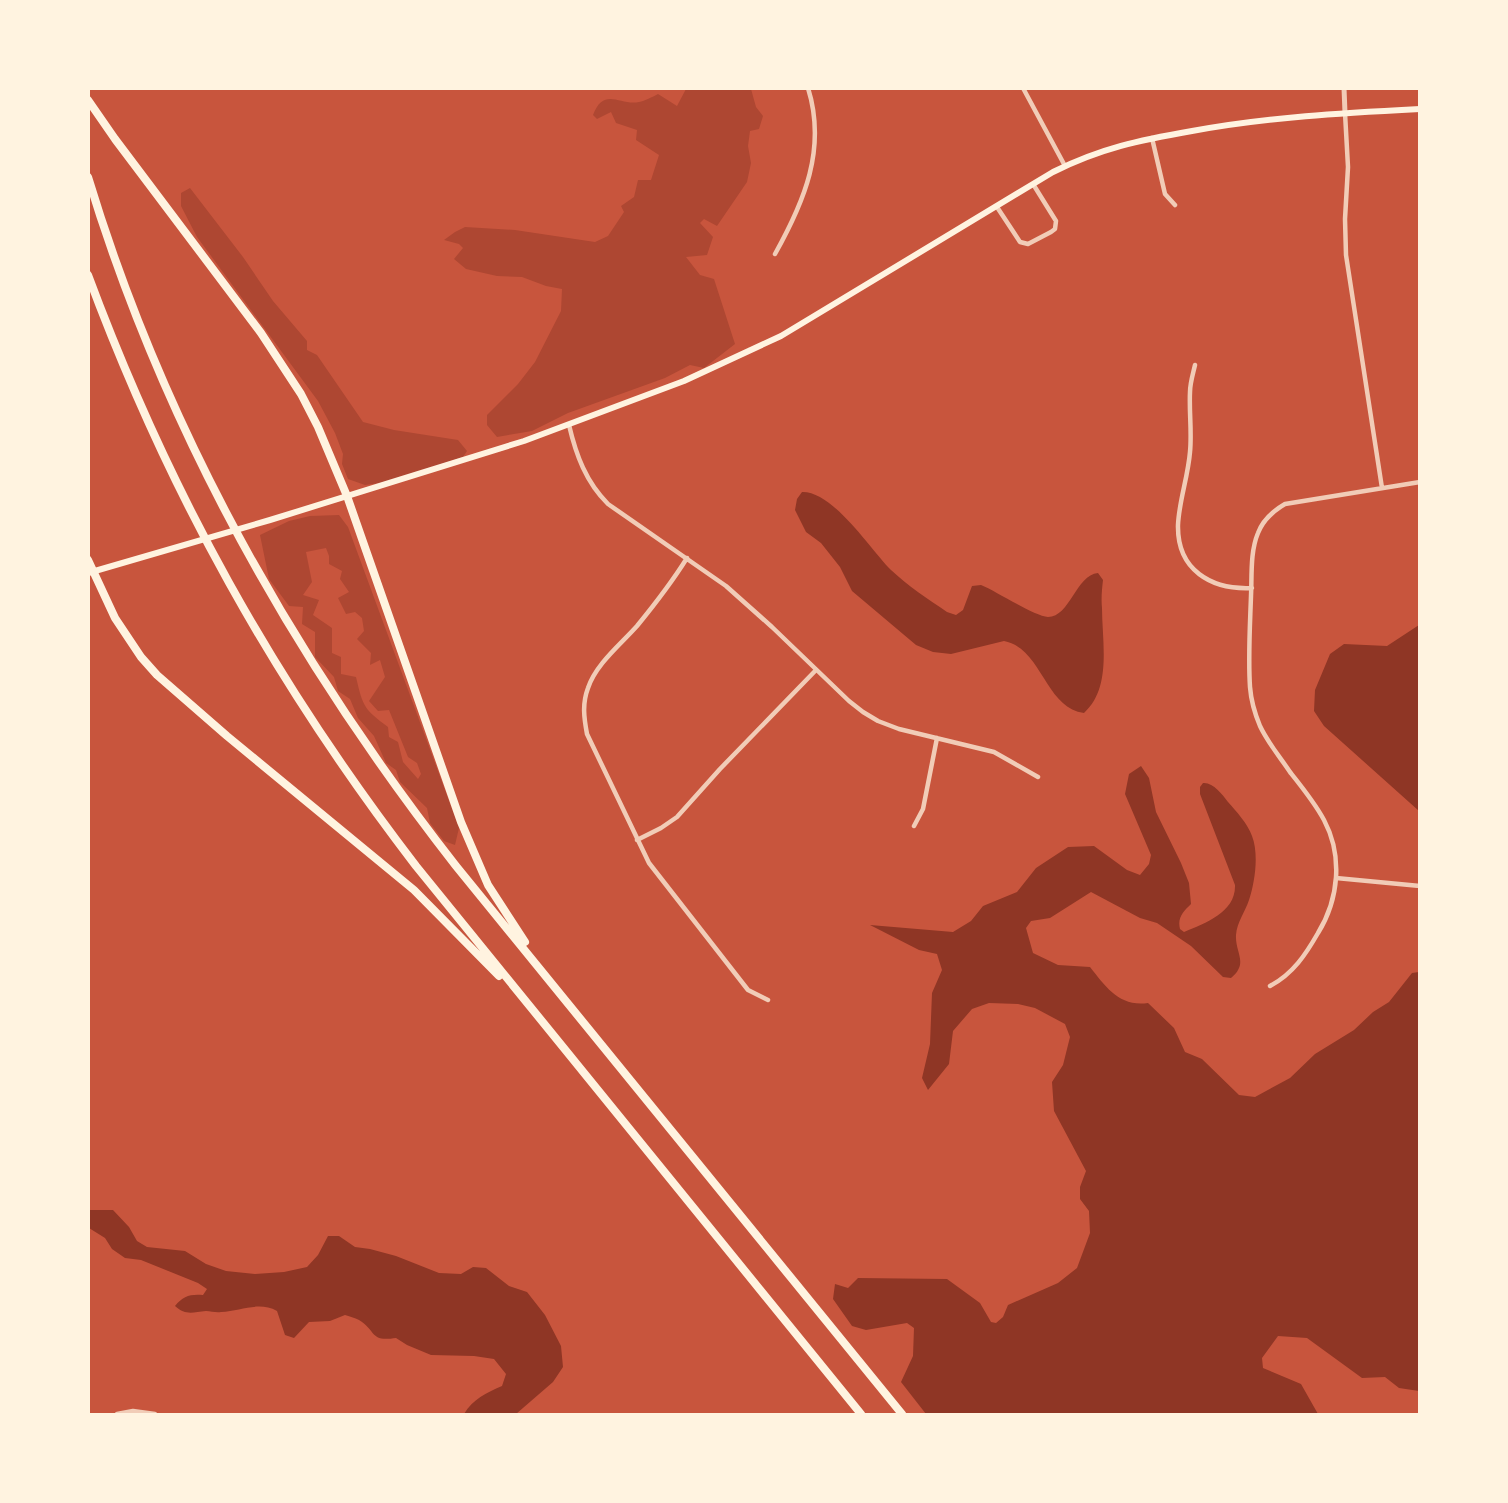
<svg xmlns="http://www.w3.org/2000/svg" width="1508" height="1503" font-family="'Titillium Web',sans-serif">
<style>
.green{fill:#ae4732;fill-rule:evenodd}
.water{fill:#8f3625}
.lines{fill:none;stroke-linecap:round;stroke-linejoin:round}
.minor{stroke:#f1ccb7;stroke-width:4.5}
.tertiary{stroke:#f1ccb7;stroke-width:5}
.secondary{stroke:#fff3e0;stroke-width:6}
.motorway{stroke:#fff3e0;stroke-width:8}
</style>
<rect width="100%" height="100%" fill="#c8553d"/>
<path class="green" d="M686,89H751L756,107L763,116L759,129L750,131L748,146L751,163L747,182L717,226L704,219L700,223L713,237L707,255L686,257L700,275L714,279L735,344L704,368L690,365L665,378L568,413L532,431L497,437L487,425V415L518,384L535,362L561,311L562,289L546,286L522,277L497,276L466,269L454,259L463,248L459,244L444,240L455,232L465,227L515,230L595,242L608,236L624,212L621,206L634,197L638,180H651L659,155L636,140L637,130L616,123L611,112L597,119L593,115C604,86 620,106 639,102C645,101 652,97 658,94L677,106Z
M190,188L243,257L273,301L307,341V350L317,355L363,422L394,430L458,440L467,451L463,457L387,482L365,485L348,479L342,464L343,454L335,433L318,401L197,237L181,206V193Z
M339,515L348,527L459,828L455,845L444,841L430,823L427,808L400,782L396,770L386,763L374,736L358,718L350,699L338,691L334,677L315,657V632L302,624L303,607L289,606L269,579L260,535L289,521L310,516ZM326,548L329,556V564L342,571L340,579L349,592L338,598L346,614L355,612L362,618L364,631L357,639L371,653L370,665L380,660L385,677L369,701L378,711L389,710L408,757L417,763L421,774L418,779L403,762L398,742L389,737L388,727C364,709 363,707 356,677L341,674V657L332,653V628L313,615L319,600L303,595L312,582L306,552Z"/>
<path class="water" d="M802,492C833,491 870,549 891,570C908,586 928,599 947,612L956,615L963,610L972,586L981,585C996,591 1034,616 1048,617C1070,617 1076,575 1098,573L1103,580C1102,589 1101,599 1102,608C1102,642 1112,688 1084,713C1045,708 1042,648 1004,641L951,654L933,652L916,645L852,591L840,567L821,543L806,532L795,510L797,499Z
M1419,625V811L1324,726L1314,711L1315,690L1330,654L1344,644L1387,646Z
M1141,766L1149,778L1156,812L1181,863L1189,883L1191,904C1184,911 1177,917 1180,929L1184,932C1206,923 1236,912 1235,885L1200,794V787L1203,783C1213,782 1222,794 1228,802C1236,811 1248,824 1252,836C1259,854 1255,882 1249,900C1245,912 1237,922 1236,935C1235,953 1249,963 1231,978L1223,977L1191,946L1157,923L1140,918L1091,892L1050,918L1031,921L1026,928L1033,953L1058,965L1090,967C1106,987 1119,1007 1148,1003L1174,1028L1185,1052L1202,1059L1239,1095L1255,1097L1290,1078L1315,1054L1354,1030L1373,1012L1389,1002L1412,973L1419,972V1391L1399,1388L1385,1377L1362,1378L1307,1338L1278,1336L1262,1358L1263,1368L1301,1384L1318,1414H926L901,1382L913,1356L914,1328L907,1323L866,1330L852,1326L833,1299L835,1284L848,1288L858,1278L947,1279L980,1303L991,1322L996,1323L1003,1317L1008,1305L1058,1283L1077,1268L1090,1233L1089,1211L1080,1199V1187L1086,1171L1054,1111L1052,1082L1063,1065L1070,1037L1065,1024L1035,1008L1018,1004L989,1003L972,1009L953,1031L949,1064L928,1090L922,1078L930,1044L932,993L942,970L937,954L919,950L870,925L953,932L971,921L983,906L1017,892L1036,868L1068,847L1094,846L1127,870L1140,875L1149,864L1151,855L1125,794L1129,774Z
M89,1210H113L129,1227L137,1241L147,1247L185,1251L206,1264L226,1271L255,1274L284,1272L307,1267L318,1255L328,1236H339L355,1247L370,1249L396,1256L439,1273L461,1274L473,1267L486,1268L509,1286L527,1292L545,1315L561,1346L563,1367L553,1382L516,1414H464C473,1399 486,1393 502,1386L506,1374L494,1359L474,1356L431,1355L407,1345L396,1338C369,1342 377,1331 359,1320C355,1318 349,1316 345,1315L330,1321L309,1322L294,1338L285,1335L277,1311C259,1301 241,1311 221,1312C216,1313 211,1311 206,1311C193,1312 186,1316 175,1306C183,1296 190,1294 203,1295L207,1289L198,1283L141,1260L125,1258L112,1249L105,1238L89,1228Z"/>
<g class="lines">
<path class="minor" d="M1023,88L1065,166
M1345,113L1348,167L1345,219L1346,255L1382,488
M1152,138L1165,194L1175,205
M997,207L1020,242L1028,244L1051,232L1055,229L1056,221L1033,184
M775,254C804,202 827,149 808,88
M1195,365C1193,374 1190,383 1190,392C1189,412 1192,432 1190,452C1188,477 1179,501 1178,525C1177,570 1211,590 1252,588
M569,425C576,455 586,482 608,504L726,586L772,627L849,701L863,712L878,721L899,729L994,752L1038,777
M687,558C672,582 655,604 637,626C620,645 596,664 588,688C582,704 584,718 587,734L649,863L748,990L768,1000
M914,826L923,809L937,738
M637,840L661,828L677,817L720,769L816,670
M1336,878L1420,886
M1270,986C1293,974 1306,954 1318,933C1339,899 1343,856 1324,820C1315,803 1302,787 1290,772C1280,757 1268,743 1260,726C1255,714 1251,700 1250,687C1248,657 1250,626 1251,596C1252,576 1250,552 1258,533C1263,520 1273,511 1285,504L1420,482
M117,1414L133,1411L155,1414"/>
<path class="tertiary" d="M1344,88L1345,113"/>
<path class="secondary" d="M88,573L270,520L524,441L684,381L781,336L1053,172C1101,148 1140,140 1192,131C1268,117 1343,113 1420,109"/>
<path class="motorway" d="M88,100L115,139L261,333L301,394L318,427L347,496L461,822L488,885L525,942
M88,177C164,428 295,660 456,866L902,1414
M88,275C169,493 274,681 416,866L861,1414
M88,560L115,618L141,657L157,675L227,736L414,890L499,976"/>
</g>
<rect width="1508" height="1503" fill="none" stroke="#fff3e0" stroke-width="180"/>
</svg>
